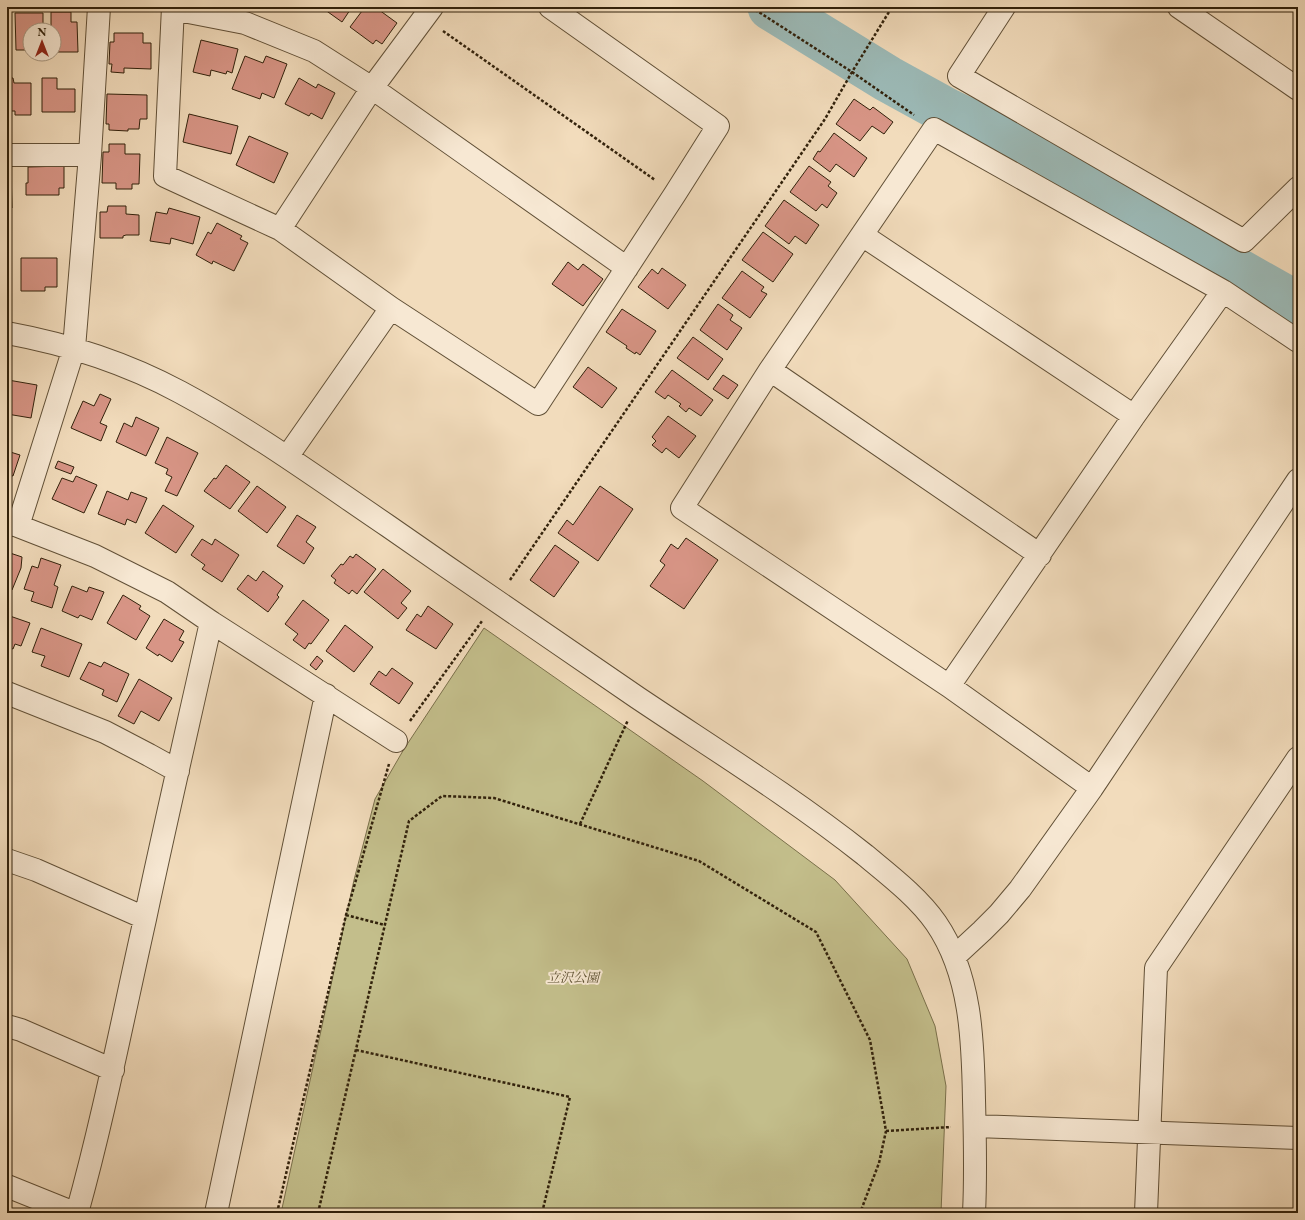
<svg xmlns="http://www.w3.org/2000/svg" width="1305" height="1220" font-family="'EB Garamond','Noto Serif JP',serif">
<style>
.green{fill:#c3be8b;stroke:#7a704b}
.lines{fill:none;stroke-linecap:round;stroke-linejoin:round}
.river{stroke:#9cbab7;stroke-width:47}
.building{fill:#d89586;stroke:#31210b}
.minor-casing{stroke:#615037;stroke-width:24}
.path{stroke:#31210b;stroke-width:2.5;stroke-dasharray:3 2;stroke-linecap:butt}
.minor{stroke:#f7e8d3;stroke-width:22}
.labels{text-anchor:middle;stroke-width:4;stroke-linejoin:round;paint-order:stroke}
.park-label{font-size:13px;font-style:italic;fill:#5d5031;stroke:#f7e8d3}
</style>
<rect width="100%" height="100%" fill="#f2dcbc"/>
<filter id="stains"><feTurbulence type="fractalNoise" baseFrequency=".005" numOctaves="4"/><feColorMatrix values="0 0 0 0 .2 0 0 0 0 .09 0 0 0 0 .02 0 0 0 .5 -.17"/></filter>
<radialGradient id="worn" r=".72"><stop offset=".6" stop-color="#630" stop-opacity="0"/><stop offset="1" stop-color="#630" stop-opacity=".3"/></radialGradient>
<path class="green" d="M484,628L703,781L835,880L907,959L935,1026L946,1086L941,1213H281L354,880L375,799L404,749Z"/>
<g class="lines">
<path class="river" d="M771,7L888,79L948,112L1080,175L1111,193L1189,244L1297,305"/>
</g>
<path class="building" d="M115,7H149V10L115,9Z
M321,7H352L342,22Z
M365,7H375L397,23L382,44L376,40L373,44L350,27Z
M7,12H9V50H7Z
M51,12H71V22H77L78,52H54V30H51Z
M15,13H43V30H30V50H16Z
M114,33H143V43H151V69L124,68V73L111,72L112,64H109L110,42H114Z
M201,40L238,49L232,73L227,71L226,74L211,70L210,76L193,72Z
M245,56L263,63L266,56L287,64L274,98L262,93L260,99L232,89Z
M7,78H13L14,83H31V115H15V111H7Z
M42,78H57V89H75V112H42Z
M299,78L316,88L318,84L335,93L322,119L311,113L309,116L285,104Z
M107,94L147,95V119H140L139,129H128V131L109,130V124H106Z
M854,99L870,110L873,107L893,122L884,134L872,126L860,141L836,124Z
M189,114L238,126L231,154L183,142Z
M834,133L867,158L854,177L836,164L830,172L813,159L818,151L820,152Z
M249,136L288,153L274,183L236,165Z
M109,144H125V154H140L139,184H132V189H116V183H102L103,152H109Z
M64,166V188H59V195H26V183H28V167Z
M809,166L831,182L828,186L837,193L827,208L822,204L816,211L790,192Z
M7,168H11L12,208H7Z
M784,200L819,225L806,244L795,236L789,244L765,226Z
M108,206H126V214L139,215V235H126L123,236V238H100V212H107Z
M169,208L200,217L193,244L171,238L170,244L150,241L156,212L167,214Z
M217,223L242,236L240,239L248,243L234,271L213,261L212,264L196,255L208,232L211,234Z
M763,232L793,254L773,282L742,260Z
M7,237H10V252H7Z
M21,258H57V287H45V291H21Z
M568,262L578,270L583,264L603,279L583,306L552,284Z
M662,268L686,285L668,309L638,287L652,269L658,274Z
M742,271L764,287L761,291L767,294L750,318L722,298Z
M718,304L733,315L730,320L742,328L727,350L700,330Z
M622,309L656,331L640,355L636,352L635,354L626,348L627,346L606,332Z
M693,337L723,359L708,380L677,358Z
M588,367L617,388L602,408L573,387Z
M672,370L713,400L701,416L689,408L686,412L679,406L681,404L668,395L665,399L655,392Z
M723,375L738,385L728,399L713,389Z
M8,380L37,385L31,418L7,414Z
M100,394L111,399L100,423L107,426L101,441L71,428L83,401L94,406Z
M668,416L696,436L679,458L666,448L662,453L652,445L656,441L652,437Z
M136,417L159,428L146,456L116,442L124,423L132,427Z
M167,437L198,453L177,496L165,491L172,477L166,474L168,469L155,463Z
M7,451L20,455L13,476L9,475L7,483Z
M58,461L74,467L71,474L55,468Z
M226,465L250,482L230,509L204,491L214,478L216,479Z
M76,476L97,485L84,513L52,499L62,478L73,482Z
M257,486L286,507L267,533L238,511Z
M600,486L633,509L598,561L558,533L567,520L573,525Z
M107,491L128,500L131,492L147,498L136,523L127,519L125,525L98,514Z
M163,505L194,526L176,553L145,533Z
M297,515L316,527L306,542L314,548L304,564L277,546Z
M686,538L718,560L684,609L650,586L665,565L660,561L671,544L678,549Z
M202,539L212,545L215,539L239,555L222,582L202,569L205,565L191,555Z
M555,545L579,562L554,597L530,580Z
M7,552L22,557L21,568L12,590L7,588Z
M356,554L376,569L357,594L352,590L349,594L334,583L336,580L331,576L341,564L343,565L350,556L353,558Z
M41,558L61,565L54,585L58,587L52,608L31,601L34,592L24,589L32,566L38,568Z
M383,569L411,591L401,603L407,608L398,619L364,592Z
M263,571L283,586L277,595L279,597L268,612L237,589L248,575L256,581Z
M72,586L87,592L89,587L104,592L92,620L80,615L78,618L62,611Z
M123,595L141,606L139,609L150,616L136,640L107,623Z
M303,600L329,620L311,644L309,643L305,649L293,640L298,634L285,624Z
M428,606L453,624L436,649L406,630L417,614L421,617Z
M7,615L30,623L21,646L15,644L13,649L7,647Z
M164,619L184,631L179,640L184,642L172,662L159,654L158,656L146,648Z
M345,625L373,647L354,672L326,651Z
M41,628L82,644L69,677L41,666L45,656L32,652Z
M317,656L323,661L316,670L310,665Z
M89,662L101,667L104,662L129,674L117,702L102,695L104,690L80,679Z
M392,668L413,683L399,704L370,684L379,671L386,676Z
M139,679L172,698L159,721L141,711L134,724L118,716Z"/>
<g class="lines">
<defs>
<path id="minor" d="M173,7L165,176L280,229L391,308L538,404L675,194L718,126L550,7
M1004,7L959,76L1244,241L1298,188
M1179,7L1298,89
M173,9L245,23L314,51L372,88L627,268
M7,155H90
M280,229L372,88L432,7
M862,235L1134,416
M7,333C67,344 126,363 180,392C253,431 320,480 388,526C471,584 555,641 638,698C714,749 793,798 865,855C889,875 918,897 936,923C971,974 973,1040 974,1100C975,1138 976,1175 974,1213
M770,370L1040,555
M287,457L391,308
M7,523L18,526L95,556L167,592L211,622L396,741
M18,526L74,348L90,155L99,7
M949,686L1134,416L1223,291
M7,693L105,732L149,755L178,771
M1092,788L949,686L682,508L770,370L934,129L1223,291L1298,341
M7,860L36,870L145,918
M955,956L982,931L999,914L1020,889L1092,788L1298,480
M7,1026L21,1030L113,1070
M975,1126L1298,1138
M7,1186L74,1213
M77,1213C104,1116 123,1017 145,919C166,820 189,721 211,622
M216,1213L326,695
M1146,1213L1156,968L1298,758"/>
</defs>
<use href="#minor" class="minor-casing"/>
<path class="path" d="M751,7L852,72L914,115
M443,31L655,180
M510,580L825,119L852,72L892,7
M410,721L482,621
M580,824L628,720
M346,915L385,925
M356,1050L570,1097L542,1213
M886,1131L951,1127
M277,1213L346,915L389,764
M318,1213L409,821L442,796L494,798L699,861L816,932L870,1040L886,1131L879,1163L860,1213"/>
<use href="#minor" class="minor"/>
</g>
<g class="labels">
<g class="park-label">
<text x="573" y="982">立沢公園</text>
</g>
</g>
<rect width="1305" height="1220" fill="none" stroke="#f2dcbc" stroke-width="24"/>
<rect x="8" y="8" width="1289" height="1204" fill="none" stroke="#31210b" stroke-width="2"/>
<rect x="12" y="12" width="1281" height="1196" fill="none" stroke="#31210b"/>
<g transform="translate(42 42)"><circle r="19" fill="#f7e8d3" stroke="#a89883"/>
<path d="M0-3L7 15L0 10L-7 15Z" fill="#8f2418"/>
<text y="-6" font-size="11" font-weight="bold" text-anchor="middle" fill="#31210b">N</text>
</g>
<rect width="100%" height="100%" filter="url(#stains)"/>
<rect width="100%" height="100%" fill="url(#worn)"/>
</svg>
